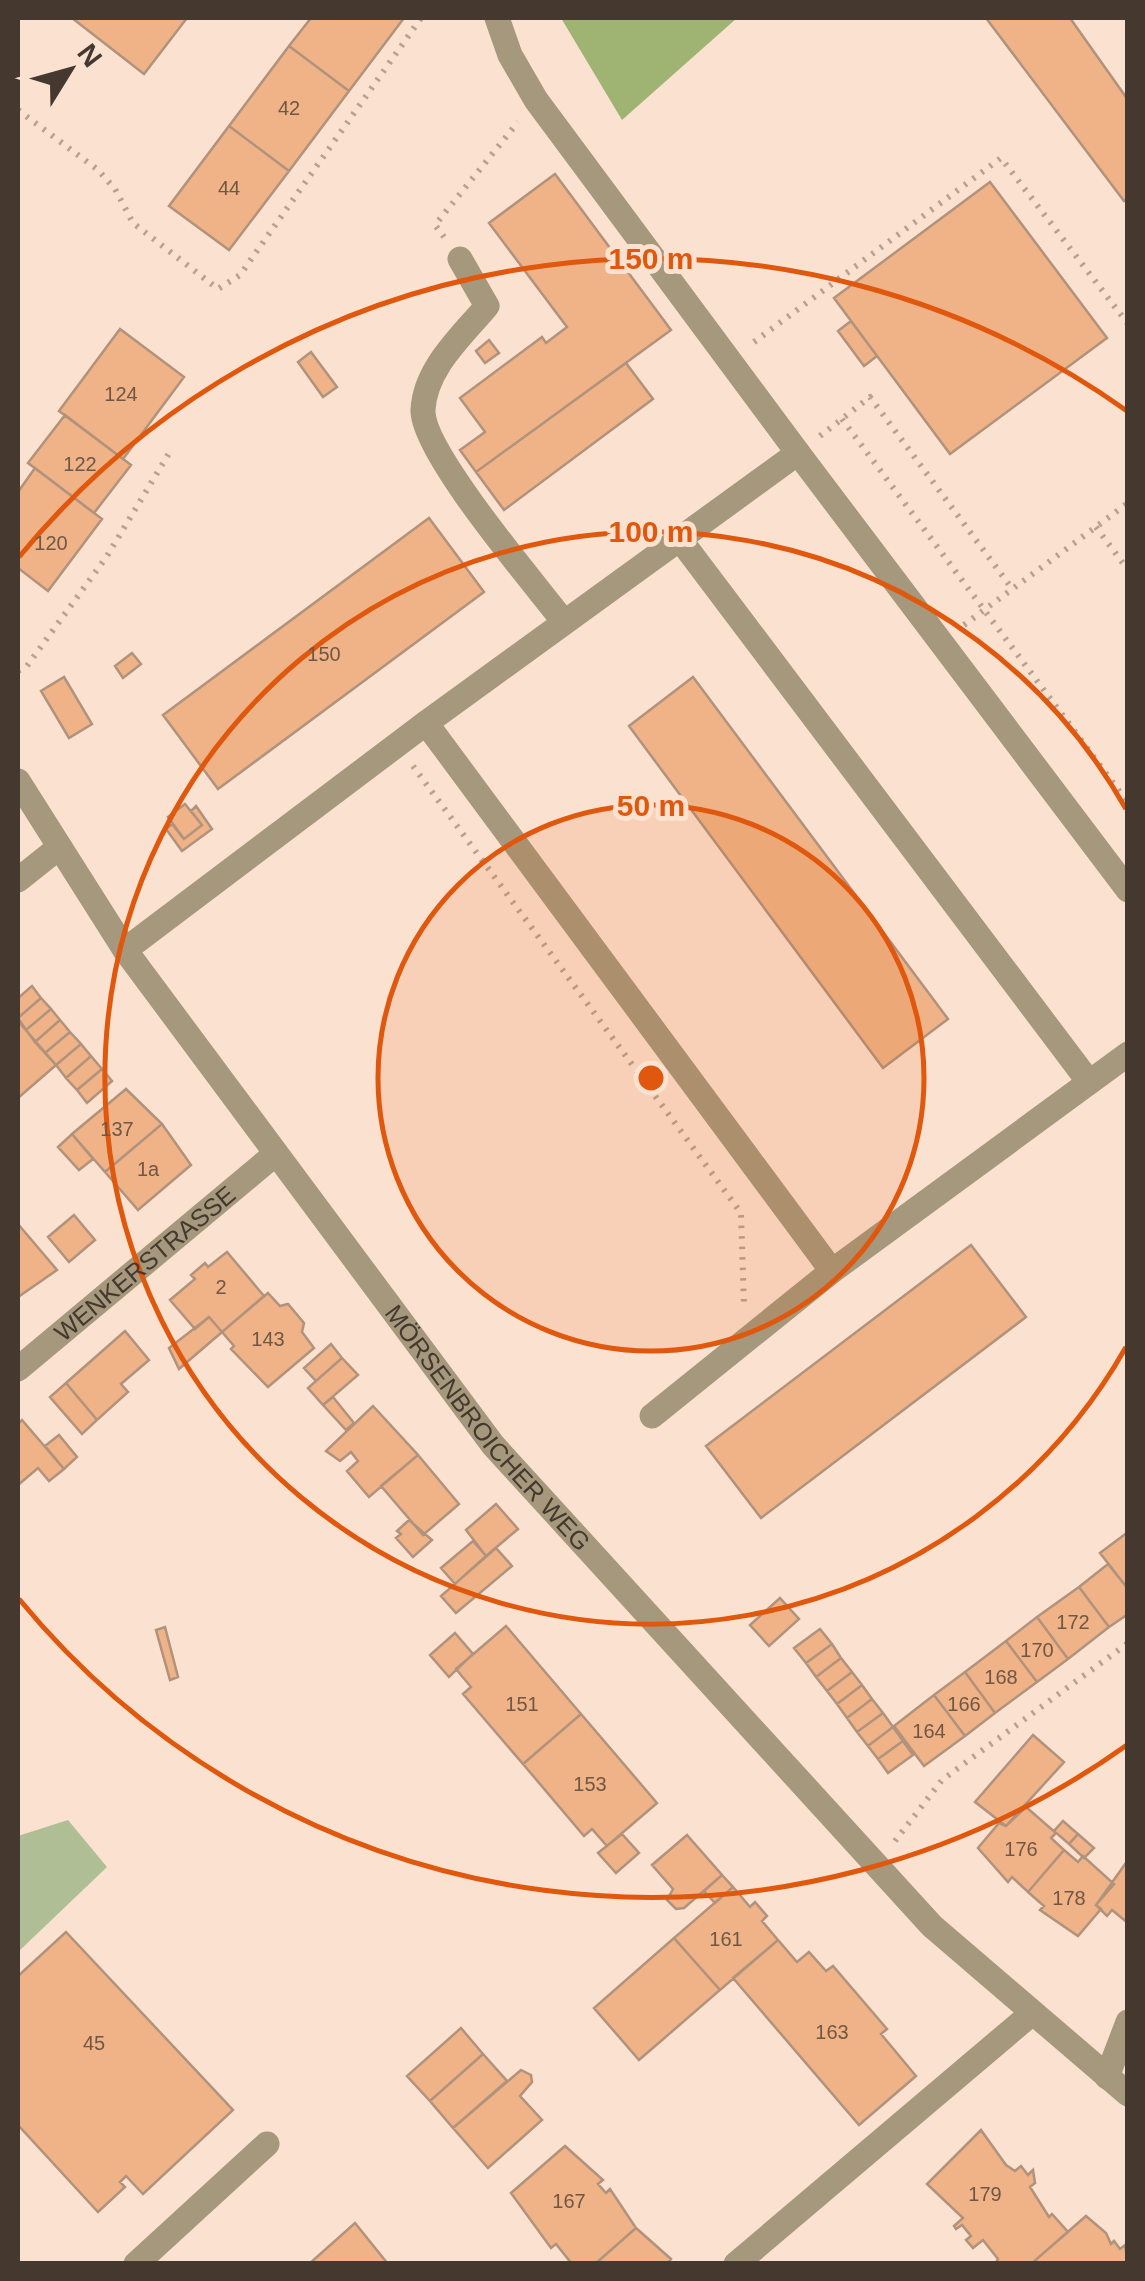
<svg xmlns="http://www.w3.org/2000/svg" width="1145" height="2281" font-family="Arial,sans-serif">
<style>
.green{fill:#b0be95}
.forest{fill:#9fb473}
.building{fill:#f0b387;stroke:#b0927d;stroke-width:2.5}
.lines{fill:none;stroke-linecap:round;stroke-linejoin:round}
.path{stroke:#b6a193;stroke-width:6;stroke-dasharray:2.5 8;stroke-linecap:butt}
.minor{stroke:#a5987c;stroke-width:25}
.ring{fill:none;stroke:#e0570e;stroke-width:5}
.labels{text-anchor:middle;stroke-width:10;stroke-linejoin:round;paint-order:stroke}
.number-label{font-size:20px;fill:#6f5745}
.street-label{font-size:25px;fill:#44382f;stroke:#fbe1cf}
.centre{fill:#e0570e;stroke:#fbe1cf;stroke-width:5}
.ring-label{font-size:30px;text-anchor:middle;font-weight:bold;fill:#e0570e;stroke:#fbe1cf;stroke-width:10;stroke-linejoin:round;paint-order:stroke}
</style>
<rect width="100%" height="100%" fill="#fbe1cf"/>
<path class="green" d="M68,1820L107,1867L18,1952V1836Z"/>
<path class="forest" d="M561,18H737L622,120Z"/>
<path class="building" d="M72,18H187L144,74Z
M311,18H404L349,91L289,46Z
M986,18H1070L1128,100V198L1124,201Z
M289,46L349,91L289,171L229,126Z
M229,126L289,171L229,250L169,206Z
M555,174L671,330L476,472L460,450L485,432L460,398L542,337L546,343L567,327L489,223Z
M990,182L1107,338L950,454L834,298Z
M851,321L877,356L864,366L838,331Z
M120,329L184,377L123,459L59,411Z
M489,340L499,353L485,363L476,351Z
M311,352L337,387L323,397L298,362Z
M626,363L653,399L504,510L476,472Z
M65,415L131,465L94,513L28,463Z
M35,468L102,519L48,591L18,568V492Z
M429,518L484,592L218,789L163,715Z
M132,653L141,664L123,678L115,666Z
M64,677L92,724L69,738L41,691Z
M693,677L948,1019L883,1068L629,726Z
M185,804L202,825L184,839L168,817Z
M196,806L212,829L182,851L166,829L172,824L184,839L202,825L191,811Z
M32,986L41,998L18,1018V998Z
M41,998L51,1009L26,1030L18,1018Z
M51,1009L60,1020L35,1042L26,1030Z
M60,1020L70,1032L45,1053L35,1042Z
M18,1021L56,1065L18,1098Z
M70,1032L81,1044L56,1065L45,1053Z
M81,1044L91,1056L66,1078L56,1065Z
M91,1056L102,1069L77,1090L66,1078Z
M102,1069L112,1081L87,1103L77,1090Z
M126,1089L162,1124L105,1172L72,1134Z
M162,1124L191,1165L138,1210L105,1172Z
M72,1134L93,1159L79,1170L58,1147Z
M74,1215L95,1240L69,1262L48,1237Z
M18,1224L57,1270L18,1297Z
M971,1245L1026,1317L761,1518L706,1446Z
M227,1252L264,1296L222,1332L209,1317L195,1329L170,1300L195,1279L191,1275L205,1263L208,1267Z
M268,1293L280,1306L288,1304L304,1323L302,1332L314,1348L268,1387L231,1349L234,1346L222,1332Z
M209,1317L222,1332L179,1369L169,1348Z
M125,1331L149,1360L121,1384L128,1392L97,1420L66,1383Z
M331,1344L342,1358L316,1381L304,1368Z
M342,1358L358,1375L323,1405L308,1388Z
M66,1383L97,1420L82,1434L50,1397Z
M333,1397L354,1423L346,1430L323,1405Z
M373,1406L418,1455L369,1497L347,1471L358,1461L351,1452L340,1461L326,1451Z
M22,1420L64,1469L49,1481L38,1468L18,1485V1424Z
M59,1435L77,1457L64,1469L45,1446Z
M418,1455L459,1504L423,1535L381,1486Z
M496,1504L518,1529L486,1556L466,1530Z
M409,1520L432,1540L413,1557L396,1538L401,1534L397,1531Z
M1128,1532V1589L1100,1553Z
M473,1541L486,1556L455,1584L441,1568Z
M496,1548L512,1566L456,1613L441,1596Z
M1108,1564L1128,1589V1614L1109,1627L1079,1587Z
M1079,1587L1109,1627L1068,1659L1037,1617Z
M780,1598L799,1619L769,1646L750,1625Z
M1037,1617L1068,1659L1037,1682L1006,1641Z
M506,1626L581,1714L523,1764L463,1694L471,1687L456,1669Z
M165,1627L178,1677L170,1680L156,1630Z
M820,1629L832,1644L806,1663L794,1648Z
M455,1633L473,1654L449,1677L430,1655Z
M1006,1641L1037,1682L995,1713L965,1672Z
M832,1644L841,1658L816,1677L806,1663Z
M841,1658L852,1672L827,1691L816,1677Z
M852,1672L862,1685L837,1704L827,1691Z
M965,1672L995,1713L965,1736L934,1695Z
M862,1685L872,1699L847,1718L837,1704Z
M934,1695L965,1736L924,1766L894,1726Z
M872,1699L883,1713L857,1732L847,1718Z
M883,1713L893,1727L868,1746L857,1732Z
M581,1714L657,1803L607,1846L592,1829L584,1836L523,1764Z
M893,1727L903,1741L878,1759L868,1746Z
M1033,1735L1064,1762L1006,1826L975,1802Z
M903,1741L913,1755L888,1773L878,1759Z
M1026,1807L1056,1833L1051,1838L1064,1850L1028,1892L1012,1877L1008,1882L978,1848L999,1823L1006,1826Z
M1063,1821L1078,1834L1069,1844L1054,1831Z
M622,1834L639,1853L616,1873L598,1853Z
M1078,1834L1094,1848L1084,1858L1069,1844Z
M687,1835L722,1875L684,1908L676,1909L667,1900L673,1889L652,1865Z
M1064,1850L1078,1862L1083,1856L1114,1884L1096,1905L1101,1909L1078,1936L1040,1910L1044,1906L1028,1892Z
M1128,1860V1923L1112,1910L1107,1916L1096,1905Z
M722,1875L733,1887L715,1903L704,1891Z
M733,1887L750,1907L755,1902L767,1916L762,1921L778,1940L720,1990L674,1938Z
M66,1932L233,2110L143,2194L126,2176L120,2182L125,2187L98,2212L18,2125V1976Z
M674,1938L720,1990L639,2060L594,2008Z
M778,1940L797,1962L809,1952L826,1971L833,1966L887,2029L881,2034L916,2076L859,2125L733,1978Z
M461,2028L483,2054L430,2101L407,2076Z
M483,2054L507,2081L453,2128L430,2101Z
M521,2070L531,2075L532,2082L520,2096L542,2120L488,2168L453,2128Z
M981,2130L1006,2165L1015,2171L1021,2166L1028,2175L1033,2170L1035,2183L1030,2187L1049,2217L1052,2214L1068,2232L1031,2264H995L998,2259L983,2240L973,2248L966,2240L971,2236L962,2225L956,2229L954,2226L963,2218L927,2184Z
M565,2146L603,2180L598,2184L606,2193L610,2189L636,2228L595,2264H572L556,2244L551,2248L511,2193Z
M1086,2216L1106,2233L1111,2244L1114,2241L1120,2249L1125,2245L1128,2264H1031Z
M355,2223L388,2264H309Z
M636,2228L671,2259L667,2264H595Z"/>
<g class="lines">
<path class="path" d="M18,110L98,170L115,189L133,223L218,289L240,275L421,18
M444,237L435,225L518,122
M754,342L1001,158L1128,324
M842,419L1128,803
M820,436L870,397L1013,590
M1096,527L1128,570
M964,625L1128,503
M18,671L27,666L107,556L171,450
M413,766L741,1213L744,1306
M895,1841L942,1780L1128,1643"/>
<g class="minor">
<path d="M460,259L487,306C462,336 425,368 423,410C421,451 535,584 564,622"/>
<path d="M798,453L1128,890"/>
<path d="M679,538L1089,1082"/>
<path d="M426,723L832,1271"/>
<path id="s1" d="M18,781L125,950L493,1445L932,1926L1128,2094"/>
<path d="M18,880L57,849"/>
<path d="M125,950L426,723L798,453L536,100L510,55L497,18"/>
<path id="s2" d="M18,1369L273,1156"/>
<path d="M652,1416L832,1271L1128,1054"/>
<path d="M1107,2077L1128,2022"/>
<path d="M136,2264L267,2144"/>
<path d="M736,2264L1031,2014"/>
</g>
</g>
<circle cx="651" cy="1078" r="273" fill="#e0570e" fill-opacity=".12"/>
<g class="ring">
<circle cx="651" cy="1078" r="273"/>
<path d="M1126 1347A546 546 0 1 1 1126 809"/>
<path d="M1127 1745A819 819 0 0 1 19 1599M19 557A819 819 0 0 1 1127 411"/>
</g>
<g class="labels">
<g class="number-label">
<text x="289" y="115">42</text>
<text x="229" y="195">44</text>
<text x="121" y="401">124</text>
<text x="80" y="471">122</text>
<text x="51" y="550">120</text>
<text x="324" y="661">150</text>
<text x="117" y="1136">137</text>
<text x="148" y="1176">1a</text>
<text x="221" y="1294">2</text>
<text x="268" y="1346">143</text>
<text x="1073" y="1629">172</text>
<text x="1037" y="1657">170</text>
<text x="1001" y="1684">168</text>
<text x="522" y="1711">151</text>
<text x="964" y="1711">166</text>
<text x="929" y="1738">164</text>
<text x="590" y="1791">153</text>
<text x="1021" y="1856">176</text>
<text x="1069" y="1905">178</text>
<text x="726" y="1946">161</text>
<text x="832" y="2039">163</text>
<text x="94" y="2050">45</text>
<text x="985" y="2201">179</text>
<text x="569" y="2208">167</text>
</g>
<g class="street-label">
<text dy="9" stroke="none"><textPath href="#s2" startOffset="165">WENKERSTRASSE</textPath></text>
<text dy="9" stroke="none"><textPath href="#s1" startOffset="800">MÖRSENBROICHER WEG</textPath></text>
</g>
</g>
<circle cx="651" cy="1078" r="15" class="centre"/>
<g class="ring-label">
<text x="651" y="269">150 m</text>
<text x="651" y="542">100 m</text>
<text x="651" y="816">50 m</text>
</g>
<rect width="1145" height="2281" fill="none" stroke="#44382f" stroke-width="40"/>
<g transform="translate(70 70) rotate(53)" stroke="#fbe1cf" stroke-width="8" paint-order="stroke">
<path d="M0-8L18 38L0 25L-18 38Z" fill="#44382f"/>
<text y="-15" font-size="28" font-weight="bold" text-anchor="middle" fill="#44382f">N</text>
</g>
</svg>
